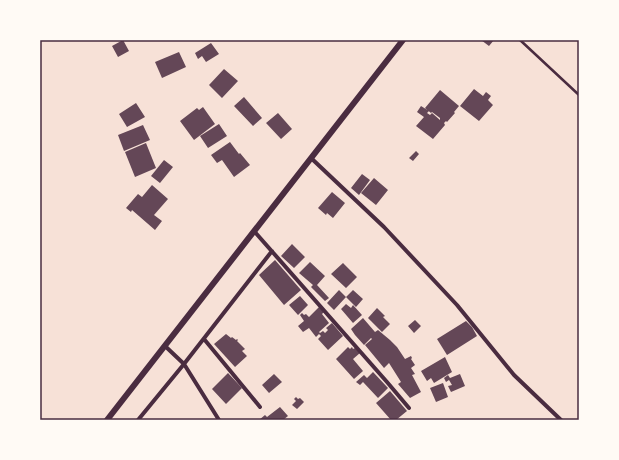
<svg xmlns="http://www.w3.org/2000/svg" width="619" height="460" font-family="'PT Sans',sans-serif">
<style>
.building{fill:#644757}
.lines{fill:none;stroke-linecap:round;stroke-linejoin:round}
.service{stroke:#4a2c40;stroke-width:2.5}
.minor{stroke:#4a2c40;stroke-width:4}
.tertiary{stroke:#4a2c40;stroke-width:6}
.neatline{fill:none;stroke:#4a2c40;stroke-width:1.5}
</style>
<rect width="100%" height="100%" fill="#f7e1d7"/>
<path class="building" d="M123,40L129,51L118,57L112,46Z
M481,40H494L489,46Z
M211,43L219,54L206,62L202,56L198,59L195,53Z
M179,52L186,67L162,78L155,62Z
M224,69L238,81L222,98L209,85Z
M474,89L483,96L486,92L491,96L488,100L493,105L479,121L460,106Z
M440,90L459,106L454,112L455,113L447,122L446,121L444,123L445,125L433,139L416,126L424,117L417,112L421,106L429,111L427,113L430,115L432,113L440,120V118L432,112L431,113L425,108Z
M244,97L262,118L253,126L234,106Z
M136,103L145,117L127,127L119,114Z
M203,107L215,124L194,140L180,121L197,108L199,110Z
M278,113L292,129L281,139L266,123Z
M219,124L227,136L208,148L200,136Z
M143,125L150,140L124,151L118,135Z
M230,142L239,154L240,153L250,165L234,177L222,160L217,163L211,155Z
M146,143L156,168L135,177L125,152Z
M416,151L419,154L413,161L409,158Z
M164,160L173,167L160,183L151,176Z
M362,174L370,180L359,195L351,188Z
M374,178L388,190L376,205L361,193Z
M152,185L168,199L154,215L162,221L155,230L132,210L131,212L126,208L138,194L142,197Z
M332,192L345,203L333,218L327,213L326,215L318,208Z
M292,244L305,257L294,268L281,256Z
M275,260L301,290L284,305L259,275Z
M310,262L325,276L317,285L329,298L325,301L311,287L313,285L299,273Z
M343,263L357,277L346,288L331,274Z
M339,290L346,297L334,310L327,303Z
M353,290L363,299L356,307L346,297Z
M300,296L308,305L298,315L289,305Z
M346,304L351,308L353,305L362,315L353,323L341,309Z
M320,306L324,312L322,314L329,323L319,332L320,333L323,331L325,333L328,330L326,328L332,323L343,336L328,350L318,339L321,336L319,334L316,337L309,328L303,332L298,326L304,321L300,315L302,313L304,315L306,314L309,317Z
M377,308L385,316L383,317L390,324L382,332L368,318Z
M363,318L375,332L378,330L390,340L397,347L405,359L411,356L412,358L411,359L415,365L411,368L415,374L412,375L421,392L410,398L398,384L401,382L389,363L384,368L365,345L372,339L371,338L364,345L355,335L351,329Z
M415,320L421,326L414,333L408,326Z
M466,321L472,327L477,336L447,355L437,339Z
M226,334L231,338L232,337L236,340L237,339L238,340L237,341L245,349L242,351L247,356L235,367L214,344Z
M348,347L350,349L352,347L353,349L355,348L360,353L353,359L363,371L354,379L336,359Z
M445,357L452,372L434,383L431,378L427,381L421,371Z
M373,372L388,388L378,398L363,382L360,385L356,382L364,375L367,378Z
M228,373L242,388L226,404L212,389Z
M274,374L282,382L269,393L262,385Z
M460,374L465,386L451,392L448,386L452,385L449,380L446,382L444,378L448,375L450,378Z
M443,383L448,397L436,402L430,388Z
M390,391L407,411L396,420H391L376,403Z
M296,397L298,399L300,398L304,402L297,409L292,405L296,401L294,399Z
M280,407L288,416L283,420H259L265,415L267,417Z"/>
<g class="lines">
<path class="service" d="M520,40L579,95"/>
<path class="minor" d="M311,158L384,227L457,305L514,375L561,420
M254,231L387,382L409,408
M204,339L260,407
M165,346L184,364L219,420
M138,420L184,364L272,251"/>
<path class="tertiary" d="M107,420L403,40"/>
</g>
<rect width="619" height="460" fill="none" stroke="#fffaf5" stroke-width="82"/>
<rect x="41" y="41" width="537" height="378" class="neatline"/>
</svg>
